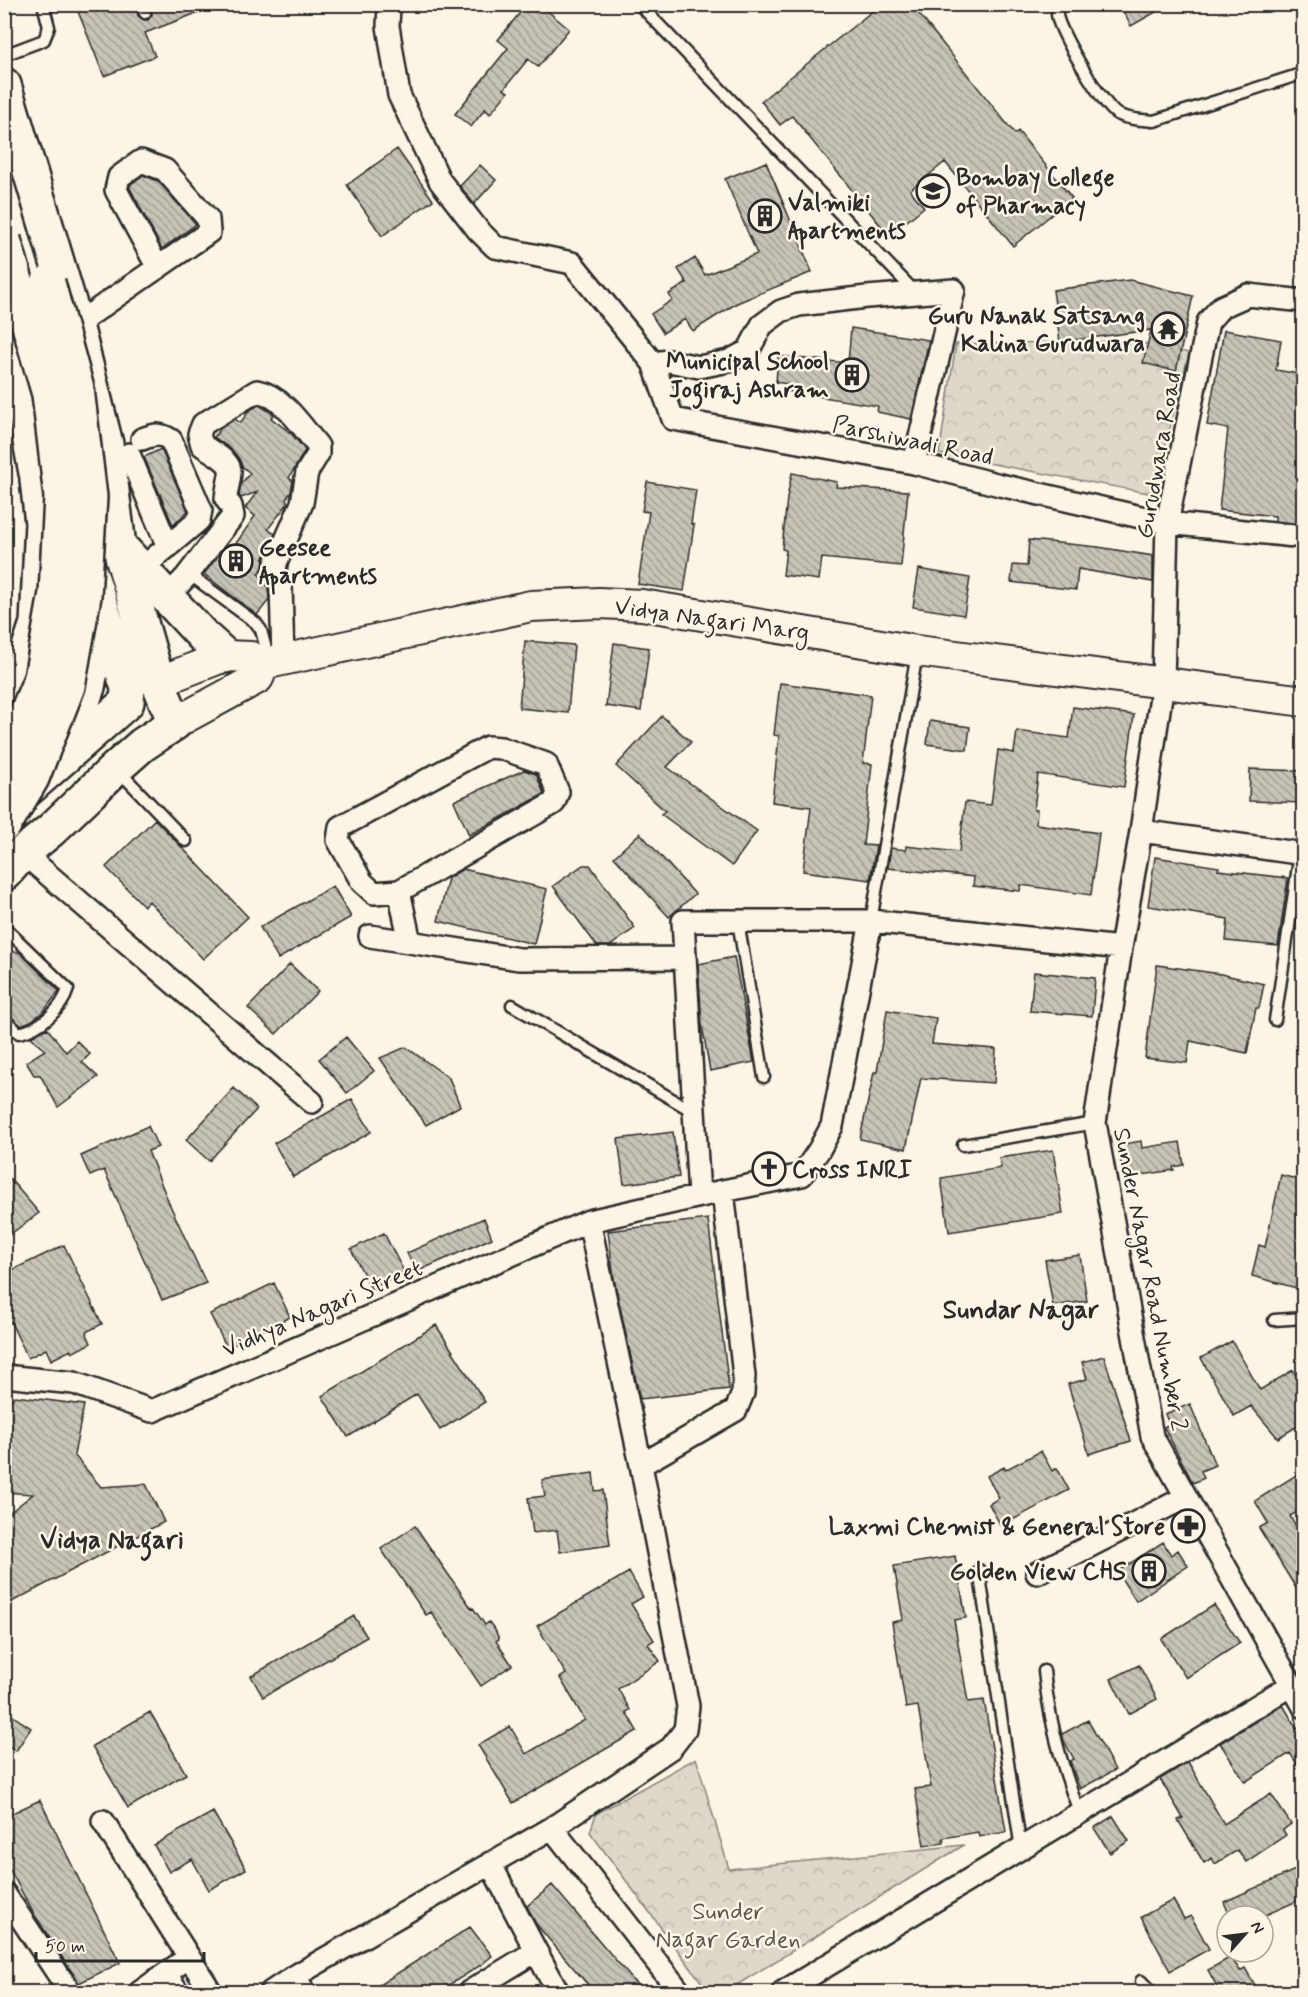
<svg xmlns="http://www.w3.org/2000/svg" width="1308" height="1997" font-family="Mynerve,sans-serif">
<style>
.park{fill:url(#park-crowns);stroke:#84827a;stroke-width:1.5}
.building{fill:url(#building-back-hatch);stroke:#2b2b2b;stroke-width:1.5}
.lines{fill:none;stroke-linecap:round;stroke-linejoin:round}
.service-casing{stroke:#2b2b2b;stroke-width:15}
.minor-casing{stroke:#2b2b2b;stroke-width:26}
.secondary-casing{stroke:#2b2b2b;stroke-width:34}
.trunk-casing{stroke:#2b2b2b;stroke-width:38}
.service{stroke:#fcf5e5;stroke-width:10}
.minor{stroke:#fcf5e5;stroke-width:21}
.secondary{stroke:#fcf5e5;stroke-width:30}
.trunk{stroke:#fcf5e5;stroke-width:33}
.trunk-bridge-casing{stroke:#2b2b2b;stroke-width:38;stroke-linecap:butt}
.trunk-bridge{stroke:#fcf5e5;stroke-width:33}
.labels{text-anchor:middle;stroke-width:5;stroke-linejoin:round;paint-order:stroke}
.poi-label{font-size:24px;font-weight:bold;fill:#2b2b2b;stroke:#fcf5e5;text-anchor:start}
.street-label{font-size:24px;fill:#2b2b2b;stroke:#fcf5e5}
.park-label{font-size:24px;fill:#585653;stroke:#fcf5e5}
.neighbourhood-label{font-size:26px;font-weight:bold;fill:#2b2b2b;stroke:#fcf5e5}
</style>
<defs>
<pattern id="park-crowns" width="20" height="18" patternUnits="userSpaceOnUse" patternTransform="scale(1.5)"><rect width="20" height="18" fill="#ded8ca"/><path d="M2 6a3 3 0 1 1 6 0M12 15a3 3 0 1 1 6 0" fill="none" stroke="#bfbaae"/></pattern>
<pattern id="building-back-hatch" width="6" height="6" patternUnits="userSpaceOnUse" patternTransform="scale(1.5)"><rect width="6" height="6" fill="#c8c3b7"/><path d="M-1 5l2 2M0 0l6 6M5-1l2 2" fill="none" stroke="#a39f95"/></pattern>
</defs>
<rect width="100%" height="100%" fill="#fcf5e5"/>
<filter id="ink" filterUnits="userSpaceOnUse"><feTurbulence type="fractalNoise" baseFrequency=".0167" numOctaves="2"/><feDisplacementMap in="SourceGraphic" scale="12" xChannelSelector="R" yChannelSelector="G"/><feConvolveMatrix kernelMatrix="1 2 1 2 8 2 1 2 1" color-interpolation-filters="sRGB"/></filter>
<g filter="url(#ink)">
<path class="park" d="M1133,341L1189,353L1153,494L939,454L956,344Z
M696,1758L729,1869L964,1845L732,1988L705,1987L590,1832L596,1814Z"/>
<path class="building" d="M75,4H135L138,16L144,20H148L152,15L150,4H214L215,6L145,33L155,56L104,76Z
M527,4H539L569,29L538,67L528,59L504,89L508,92L490,114L485,109L471,127L455,114L508,48L498,40Z
M881,4H911L1015,134L1018,131L1072,198L1013,246L945,162L910,190L924,207L889,236L792,116L780,125L761,101Z
M1119,4H1170L1131,26Z
M397,149L433,200L382,236L347,185Z
M766,162L812,272L737,303L693,331L685,319L663,333L651,314L672,300L669,294L687,283L678,269L695,258L705,275L757,254L725,179Z
M480,165L496,180L474,204L460,186Z
M143,175L158,181L196,224L162,249L130,188V185Z
M1130,280L1193,296L1176,371L1143,363L1151,330L1060,342L1053,290Z
M851,328L929,340L911,419L877,412L878,406L786,391L788,384L776,382L778,356L848,363Z
M1224,330L1281,340L1276,370L1304,375V524L1275,521V516L1219,510L1228,429L1207,425Z
M259,405L274,414L271,418L292,434L305,450L289,478L293,481L291,492L286,499L288,503L268,529L275,534L264,558L263,568L258,574L264,579L268,588L269,600L257,615L204,574L224,548L230,552L255,516L245,508L257,492L241,498L239,495L241,484L250,473L242,466L239,459L232,450L214,437L221,428L235,419L240,423L250,410Z
M161,449L188,511L173,525L144,457Z
M792,473L837,482L836,487L908,491L901,566L822,558L819,580L783,575L786,550L782,549L787,498Z
M647,482L696,490L691,524L694,525L684,591L638,584L649,512L642,511Z
M1029,540L1098,547L1153,556V582L1078,569L1076,590L1011,582L1013,565L1027,566Z
M919,569L970,578L964,615L913,607Z
M525,641L574,645L568,713L519,708Z
M614,643L649,648L641,711L606,706Z
M780,683L871,695L863,763L872,764L863,845L876,846L870,880L803,871L811,807L772,802L779,736L774,735Z
M1073,707L1134,715L1124,787L1038,774L1034,810H1037L1036,824L1099,833L1091,895L1021,885L1020,891L973,886L974,877L888,868L891,848L906,850V846L959,852L965,802L991,805L998,750L1014,753L1017,731L1069,738Z
M662,716L691,742L667,767L757,831L732,866L661,814L665,811L616,766Z
M930,721L970,727L967,750L927,744Z
M1250,769L1304,771V803L1249,801Z
M524,770L536,774L544,794L469,835L454,801Z
M155,819L248,917L203,959L149,901L144,906L106,867Z
M640,833L695,894L669,917L614,857Z
M1155,857L1219,867L1218,870L1288,878L1278,946L1226,941L1228,919L1148,906Z
M583,865H590L635,928L610,946H597L553,886Z
M463,869L547,889L534,944L438,921L448,878Z
M333,886L351,917L278,959L260,927Z
M11,952H19L59,991L44,1011L31,1021L21,1025L4,1012V959Z
M734,957L754,1062L710,1071L702,1025L698,964Z
M290,964L318,991L276,1034L248,1008Z
M1157,965L1221,974L1264,984L1259,1008H1256L1247,1053L1190,1041L1187,1063L1145,1058Z
M1034,972L1095,978L1092,1016L1030,1011Z
M887,1010L936,1018L932,1044L996,1049L994,1083L921,1078L906,1149L860,1139L874,1072H877Z
M47,1028L66,1052L77,1041L90,1054L82,1062L98,1077L58,1107L40,1075H34L26,1062L45,1050L31,1037Z
M346,1037L374,1071L347,1093L319,1059Z
M406,1047L449,1078L460,1106L426,1125L380,1058Z
M234,1088L257,1109L209,1161L186,1140Z
M352,1099L371,1132L293,1177L274,1143Z
M148,1126L158,1147L148,1151L169,1203L206,1283L162,1300L104,1170L90,1176L81,1156Z
M673,1132L679,1177L624,1184L618,1139Z
M1141,1141L1142,1148L1180,1142L1184,1165L1173,1167L1174,1170L1124,1178L1118,1145Z
M1053,1150L1063,1214L949,1232L941,1178L1001,1168L999,1158Z
M4,1172L39,1213L4,1239Z
M1281,1175L1304,1181V1238L1299,1257L1304,1258V1290L1252,1276L1259,1245L1265,1247Z
M484,1218L492,1238L416,1272L407,1253Z
M708,1219L729,1389L640,1399L614,1279L608,1231Z
M384,1233L404,1272L371,1289L351,1249Z
M64,1245L102,1324L86,1332L91,1343L72,1353L71,1350L51,1360L46,1349L28,1358L10,1321L4,1324V1274Z
M1080,1255L1087,1301L1053,1306L1045,1260Z
M274,1283L290,1317L227,1348L210,1314Z
M436,1325L485,1402L440,1430L417,1394L348,1437L322,1396Z
M1232,1341L1260,1390L1293,1370L1304,1387V1422L1278,1438L1251,1406L1234,1416L1201,1358Z
M1104,1356L1131,1441L1089,1454L1068,1384L1087,1379L1082,1362Z
M15,1396L84,1405L74,1455L101,1487L146,1484L164,1522L4,1606V1517L33,1494L4,1492V1406Z
M1190,1404L1215,1465L1201,1471L1204,1478L1193,1483L1164,1427L1169,1424L1165,1414Z
M1041,1451L1052,1471L1057,1468L1069,1490L1001,1526L989,1504L999,1498L987,1476L1004,1467L1005,1470Z
M1304,1470V1508L1290,1516L1304,1540V1601L1259,1528L1268,1523L1255,1501Z
M593,1473L595,1491L603,1490L610,1545L560,1552L557,1530L533,1533L528,1498L545,1496L542,1480Z
M415,1526L472,1609L473,1608L485,1625L489,1622L495,1630L499,1639L496,1641L512,1665L481,1686L431,1612L426,1615L381,1549Z
M1163,1542L1171,1555L1178,1550L1188,1566L1136,1601L1117,1572Z
M955,1556L966,1618L954,1620L968,1702L984,1700L1006,1832L979,1837L978,1832L943,1838L944,1843L924,1846L915,1789L931,1787L918,1706L906,1708L892,1622L903,1620L894,1566Z
M629,1572L643,1597L631,1604L654,1640L648,1644L660,1661L618,1689L630,1710L626,1712L637,1731L513,1803L478,1745L510,1726L526,1754L585,1720L560,1678L566,1674L537,1626Z
M1214,1605L1240,1643L1186,1678L1161,1639Z
M354,1616L367,1637L263,1697L251,1676Z
M1139,1665L1157,1699L1129,1714L1111,1679Z
M1283,1705L1297,1729L1304,1725V1775L1290,1753L1245,1782L1220,1743Z
M4,1710L31,1728L16,1751L4,1743Z
M150,1712L186,1774L128,1808L92,1746Z
M1088,1720L1115,1770L1080,1789L1070,1761L1074,1759L1064,1741L1062,1734Z
M1188,1762L1224,1824L1271,1794L1291,1824L1283,1830L1286,1835L1246,1862L1238,1850L1215,1864L1212,1858L1204,1863L1178,1820L1183,1818L1160,1779Z
M40,1800L120,1963L79,1983L34,1914L4,1859V1817Z
M213,1812L246,1869L209,1890L192,1859L169,1872L154,1845Z
M1113,1816L1129,1841L1110,1853L1094,1828Z
M1304,1866V1898L1263,1916H1230L1224,1902Z
M552,1885L631,1978L643,1992H594L536,1924L527,1906Z
M1173,1900L1184,1919L1191,1916L1209,1949L1170,1971L1141,1917Z
M470,1927L492,1956L481,1965L438,1992H368Z
M1231,1957L1240,1971L1245,1968L1259,1992H1220L1208,1970Z"/>
<g class="lines">
<defs>
<path id="service" d="M142,4L145,13
M639,4L915,292
M1060,4C1059,8 1057,10 1057,14C1057,29 1104,107 1117,114C1129,120 1142,120 1154,121L1304,73
M4,55L44,40L49,27L43,4
M189,574L256,623L261,630L269,660
M118,770L186,841
M738,921L764,1077
M871,921L917,653
M4,927L68,989C62,1009 40,1029 19,1033L4,1019
M512,1005L694,1112
M1275,1020L1300,853
M963,1145L1095,1123
M1274,1320L1304,1318
M979,1570L1021,1849
M1044,1671C1049,1720 1062,1768 1080,1814
M1141,1981L1152,1992"/>
<path id="minor" d="M389,4L388,26L399,95L440,181L478,230L495,247L572,263L653,363L673,419L914,463L1000,485L1167,523L1304,537
M1304,301L1248,295L1221,307L1208,322L1167,523L1163,683L1141,831L1121,948L1095,1123L1152,1436L1304,1707
M76,325C120,293 165,263 209,232L208,219L165,170L141,161L119,177L116,190L158,268
M653,363L669,361L699,367L729,361L748,351L762,325L781,311L799,305L867,297L954,290L914,463
M129,454L168,547
M140,570L199,520L201,510L171,440C160,433 155,434 142,439
M167,597L186,577L233,516L231,506L226,499C226,492 231,475 230,470C229,460 210,451 202,445L199,434L203,424L257,391C283,396 302,427 318,446V454L307,472L302,503L276,563L275,572L281,585L283,660
M1141,831L1304,854
M23,853L312,1102
M399,891L554,803L558,792L546,764L501,748L488,747L340,827L338,840L362,882L374,893L399,891L410,942
M370,936L519,959L685,958
M699,1196L683,921H871L1121,948
M4,1376L74,1383L152,1411L589,1221
M641,1465L736,1410L743,1393L744,1376L723,1191
M1037,1573L1186,1497
M103,1821L211,1992
M552,1828L680,1992
M490,1863L536,1951
M4,1893L70,1992
M295,1976L304,1992
M156,1980L167,1984L172,1983L178,1992
M140,1992L189,1957
M271,1992L295,1976L552,1828L671,1748L685,1730L688,1706L641,1465L589,1221L723,1191L802,1175L819,1150L832,1126L871,921
M469,1992L536,1951L558,1992
M783,1992L1290,1686"/>
<path id="secondary" d="M158,682L225,656L251,657L264,664L531,606L599,603L642,605L917,651L1304,701
M175,723L258,678L264,664"/>
<path id="trunk" d="M4,85L76,325L106,444L119,546L158,682L175,723L142,745L116,768L51,830L23,853L4,874
M4,324L12,346L36,473L79,539L128,688L127,702L20,796
M124,551L204,637L225,656
M4,724L37,623L42,523L37,480
M59,752L70,738L88,687L98,631L93,611"/>
</defs>
<use href="#service" class="service-casing"/>
<use href="#minor" class="minor-casing"/>
<use href="#secondary" class="secondary-casing"/>
<use href="#trunk" class="trunk-casing"/>
<use href="#service" class="service"/>
<use href="#minor" class="minor"/>
<use href="#secondary" class="secondary"/>
<use href="#trunk" class="trunk"/>
<defs>
<path id="trunk-bridge" d="M4,240L49,394L61,497L56,593L41,678L4,767
M4,825L32,778L68,686L84,596L90,497L77,389L48,283"/>
</defs>
<use href="#trunk-bridge" class="trunk-bridge-casing"/>
<use href="#trunk-bridge" class="trunk-bridge"/>
</g>
</g>
<defs>
<symbol id="university-ring" viewBox="-11 -11 22 22"><circle r="9.5" fill="#fcf5e5" stroke="#2b2b2b" stroke-width="1.5"/><path d="M0-5L7-2L0 1L-7-2ZM-4 1L0 2.5L4 1V4Q0 6-4 4Z" fill="#2b2b2b"/></symbol>
<symbol id="building-ring" viewBox="-11 -11 22 22"><circle r="9.5" fill="#fcf5e5" stroke="#2b2b2b" stroke-width="1.5"/><path d="M-4-6H4V6H1V3H-1V6H-4ZM-2.5-4.3h1.7v1.8h-1.7ZM.8-4.3h1.7v1.8H.8ZM-2.5-1h1.7V.8h-1.7ZM.8-1h1.7V.8H.8Z" fill="#2b2b2b"/></symbol>
<symbol id="temple-ring" viewBox="-11 -11 22 22"><circle r="9.5" fill="#fcf5e5" stroke="#2b2b2b" stroke-width="1.5"/><path d="M0-6L5-2H3V0L6.5 2.5H4V6H1.5V3h-3V6H-4V2.5H-6.5L-3 0V-2H-5Z" fill="#2b2b2b"/></symbol>
<symbol id="church-ring" viewBox="-11 -11 22 22"><circle r="9.5" fill="#fcf5e5" stroke="#2b2b2b" stroke-width="1.5"/><path d="M-1.2-6h2.4v3.5h3.3v2.4h-3.3V6h-2.4V-.1h-3.3v-2.4h3.3Z" fill="#2b2b2b"/></symbol>
<symbol id="pharmacy-ring" viewBox="-11 -11 22 22"><circle r="9.5" fill="#fcf5e5" stroke="#2b2b2b" stroke-width="1.5"/><path d="M-2-6h4v4h4v4h-4v4h-4v-4h-4v-4h4Z" fill="#2b2b2b"/></symbol>
</defs>
<g fill-rule="evenodd">
<use href="#university-ring" x="914" y="172" width="38" height="38"/>
<use href="#building-ring" x="746" y="197" width="38" height="38"/>
<use href="#temple-ring" x="1149" y="310" width="38" height="38"/>
<use href="#building-ring" x="833" y="356" width="38" height="38"/>
<use href="#building-ring" x="217" y="542" width="38" height="38"/>
<use href="#church-ring" x="750" y="1150" width="38" height="38"/>
<use href="#pharmacy-ring" x="1169" y="1507" width="38" height="38"/>
<use href="#building-ring" x="1130" y="1552" width="38" height="38"/>
</g>
<g class="labels">
<g class="poi-label">
<text x="956" y="185">Bombay College<tspan x="956" dy="28">of Pharmacy</tspan></text>
<text x="788" y="210">Valmiki<tspan x="788" dy="28">Apartments</tspan></text>
<text x="1145" y="323" text-anchor="end">Guru Nanak Satsang<tspan x="1145" dy="28">Kalina Gurudwara</tspan></text>
<text x="829" y="369" text-anchor="end">Municipal School<tspan x="829" dy="28">Jogiraj Ashram</tspan></text>
<text x="259" y="555">Geesee<tspan x="259" dy="28">Apartments</tspan></text>
<text x="792" y="1177">Cross INRI</text>
<text x="1165" y="1534" text-anchor="end">Laxmi Chemist &amp; General Store</text>
<text x="1126" y="1579" text-anchor="end">Golden View CHS</text>
</g>
<g class="street-label">
<text transform="translate(913 440) rotate(12)" y="8">Parshiwadi Road</text>
<text transform="translate(1158 455) rotate(-80)" y="8">Gurudwara Road</text>
<text transform="translate(712 619) rotate(8)" y="8">Vidya Nagari Marg</text>
<text transform="translate(1151 1279) rotate(79)" y="8">Sunder Nagar Road Number 2</text>
<text transform="translate(322 1308) rotate(-23)" y="8">Vidhya Nagari Street</text>
</g>
<g class="park-label">
<text x="728" y="1919">Sunder<tspan x="728" dy="28">Nagar Garden</tspan></text>
</g>
<g class="neighbourhood-label">
<text x="1021" y="1318">Sundar Nagar</text>
<text x="112" y="1548">Vidya Nagari</text>
</g>
</g>
<rect width="1308" height="1997" fill="none" stroke="#fcf5e5" stroke-width="24"/>
<rect x="12" y="12" width="1284" height="1973" fill="none" stroke="#2b2b2b" stroke-width="2" filter="url(#ink)"/>
<g transform="translate(1245 1934) rotate(62)"><circle r="28" fill="#fcf5e5" stroke="#a8a49b" stroke-width="1.5"/>
<path d="M0-4.5L10 22L0 15L-10 22Z" fill="#2b2b2b"/>
<text y="-9" font-size="16" font-weight="bold" text-anchor="middle" fill="#2b2b2b">N</text>
</g>
<path d="M36 1952v9h168v-9" fill="none" stroke="#2b2b2b" stroke-width="3"/>
<text x="45" y="1952" font-size="18" fill="#2b2b2b" stroke="#fcf5e5" stroke-width="4.5" paint-order="stroke">50 m</text>
</svg>
